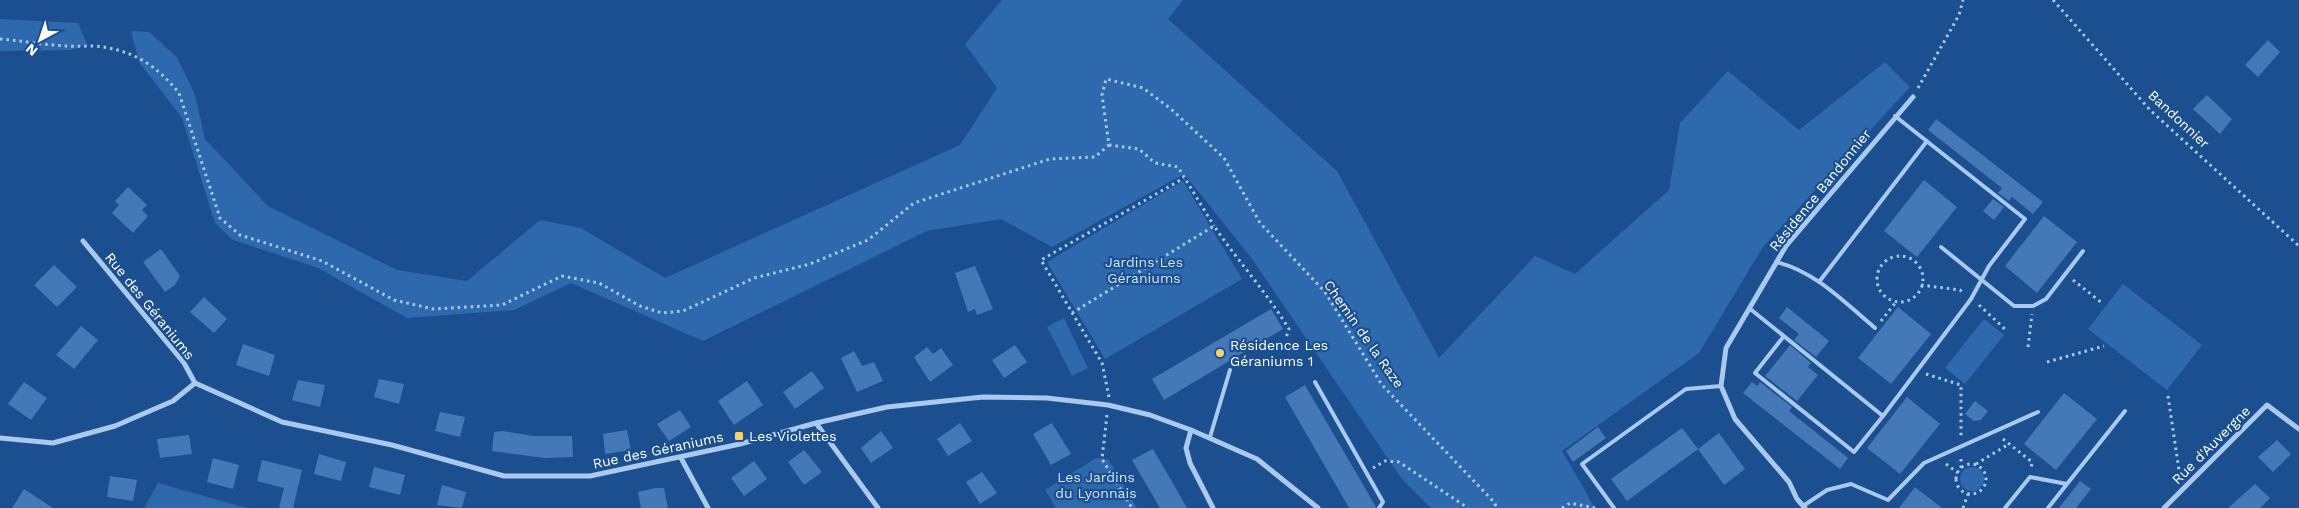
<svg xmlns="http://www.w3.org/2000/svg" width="2299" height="508" font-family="'Work Sans',sans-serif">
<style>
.green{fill:#2e69ad}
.building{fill:#4478b7}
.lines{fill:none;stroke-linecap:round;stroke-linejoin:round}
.path{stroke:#a9c9ee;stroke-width:3;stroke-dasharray:2.5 4;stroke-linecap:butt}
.service{stroke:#a9c9ee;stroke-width:4}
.minor{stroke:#a9c9ee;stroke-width:5}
.poi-dot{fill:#ffd166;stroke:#1b4f8f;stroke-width:2}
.labels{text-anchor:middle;stroke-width:4.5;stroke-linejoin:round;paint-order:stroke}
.street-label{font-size:14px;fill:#fff;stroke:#1b4f8f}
.park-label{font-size:14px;fill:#cfe3fa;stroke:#1b4f8f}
.poi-label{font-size:14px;fill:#fff;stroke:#1b4f8f;text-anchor:start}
</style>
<rect width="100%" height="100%" fill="#1b4f8f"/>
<path class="green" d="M1002,0H1183L1168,19L1337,171L1439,358L1535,256L1575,274L1669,190L1680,123L1728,71L1799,130L1885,62L1910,87L1763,247L1699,353L1562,451L1595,508H1431L1402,479L1250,256L1184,174L1052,247L1001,219L927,231L703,341L571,283L514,310L407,318L318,268L233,240L215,223L182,118L139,62L131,31L149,32L177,57L195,95L205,139L268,206L397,270L467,281L540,220L581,228L665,278L960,145L997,88L965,44Z
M0,19L78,23L87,44L71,50L0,51Z
M1183,181L1242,279L1105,359L1047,262Z
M2123,284L2202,345L2167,390L2088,329Z
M1064,318L1088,368L1072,376L1047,327Z
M1984,319L2004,335L1965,384L1945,368Z
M1096,458L1108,459L1137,508H1056L1045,490Z
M1960 479a12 12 0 1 1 24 0a12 12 0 1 1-24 0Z
M158,483L240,506L250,508H144Z"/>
<path class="building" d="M2268,40L2280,52L2258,77L2245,65Z
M2207,95L2232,119L2220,134L2193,109Z
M1936,119L2043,202L2033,214L2012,197L2009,201L1998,193L2002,188L1928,130Z
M1924,180L1957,207L1917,257L1884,231Z
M128,187L147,205L142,210L148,216L133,233L112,213L119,205L115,201Z
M1993,199L2004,207L1994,220L1983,211Z
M2044,216L2077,242L2037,293L2005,266Z
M161,249L180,276L175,285L165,292L143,262Z
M54,265L77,287L57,307L34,285Z
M975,266L993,309L977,315L975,309L968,312L955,273Z
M204,297L227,319L214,333L190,312Z
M1787,307L1829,341L1816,357L1794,340L1799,334L1779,318Z
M1898,307L1931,334L1891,384L1858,358Z
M1271,309L1283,329L1164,400L1152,379Z
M81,326L98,340L74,369L56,355Z
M243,344L275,355L269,376L236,365Z
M1015,345L1027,362L1004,378L992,360Z
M1790,345L1811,363L1808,367L1818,375L1797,401L1765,376Z
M927,347L933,354L941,348L953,365L930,382L914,357Z
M854,351L862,366L874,362L883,381L857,392L841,358Z
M812,371L824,388L795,409L783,392Z
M379,379L404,384L399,404L374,397Z
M298,380L325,385L320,407L292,400Z
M747,381L763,405L734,425L718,401Z
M24,382L47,398L31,420L8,404Z
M1752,382L1757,386L1760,382L1792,407L1789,411L1848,458L1840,469L1743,393Z
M1305,385L1376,507L1375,508H1349L1285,397Z
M2064,393L2097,419L2056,470L2024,444Z
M1907,397L1940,424L1900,474L1867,448Z
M1975,401L1988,411L1981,420L1974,421L1965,414Z
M680,410L691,427L669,441L657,424Z
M440,412L465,417L460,437L435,431Z
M960,423L972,441L948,456L937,439Z
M1052,423L1071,454L1051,465L1033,434Z
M1598,427L1606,438L1573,462L1566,451Z
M1682,428L1698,449L1627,501L1611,479Z
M627,430L631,450L605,454L603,434Z
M503,431L533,436H572L573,457L544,458L492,451L494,432Z
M881,431L893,448L871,463L861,448Z
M1719,433L1745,469L1724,485L1698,449Z
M189,435L192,454L160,458L157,439Z
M2277,440L2291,454L2273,472L2258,457Z
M1153,449L1164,468L1187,508H1160L1132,460Z
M804,450L822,472L804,485L788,462Z
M319,454L346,462L341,481L314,474Z
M213,458L239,465L233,489L207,482Z
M262,460L302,470L293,508H279L284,488L257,481Z
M754,461L767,479L744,496L731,478Z
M374,467L405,475L400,495L369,487Z
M982,472L997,493L980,504L966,482Z
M110,476L137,480L133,501L107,497Z
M2080,481L2091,489L2076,508H2059Z
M2255,484L2270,498L2260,508H2228Z
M442,485L466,492L462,508L437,505Z
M1915,487L1942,508H1899Z
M655,488H664L668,508H641L638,492Z
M24,489L53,508H12Z"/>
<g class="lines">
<path class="path" d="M2053,0L2150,110L2299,246
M0,39C23,41 46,45 68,46C80,47 92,45 103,47C136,52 158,67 179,93L220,218L240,235L322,261L394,300L433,309L502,305L562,276L599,283L640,306L662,313L683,311L754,278L810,264L868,240L914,203L1050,159L1095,157L1109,145L1102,95L1106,79L1143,88L1171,109L1224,158L1260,223L1325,292L1382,385L1494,502L1497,508
M1918,88L1959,15L1963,0
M1109,145L1139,149L1155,163L1178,167L1214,226
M1877 279a23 23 0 1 1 46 0a23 23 0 1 1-46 0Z
M2073,280L2102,303
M1921,285L1960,290L1964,294
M1979,305L2007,331
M1072,313L1214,226C1238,261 1267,293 1289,329L1286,338
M1881,321L1896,302
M2028,347L2032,314
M2047,362L2104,346
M1926,374L1961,385V437
M2168,396L2180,477
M1109,397L1102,363L1041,260L1184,178
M1107,415L1102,459L1132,508
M2003,439L2032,462L2031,469
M1956 479a15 15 0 1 1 30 0a15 15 0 1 1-30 0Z
M1946,464L1958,473
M1976,464L2009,444
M1373,468L1385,461L1399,462L1468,508
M1961,468V456
M1562,508L1570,503L1595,508
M1963,508L1968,494"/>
<path class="service" d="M1941,247L2014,306H2033L2046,299L2083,251
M1776,262C1815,271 1845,303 1875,328
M1819,282L1927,141
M1749,308L1883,416L1854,452L1755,373L1784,336
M1315,382L1383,502L1379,508
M1883,416L1971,299L1989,266L2025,219L1895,116
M1210,437L1230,370
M1803,506L1827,490L1851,484L1888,500L1924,463L2038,412
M1614,508L1582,464L1686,389L1721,386
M2005,508L2030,477L2067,484L2125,411
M2048,508L2067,484"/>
<path class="minor" d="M83,241L184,363L195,383L282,422L392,445L504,476H590L740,444L816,423L887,407L983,397L1047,398L1108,405L1150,415L1191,430L1257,459L1318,508
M816,423L878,508
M1191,430L1186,448L1190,463L1213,508
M0,438L53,443L115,426L173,401L195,383
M681,458L708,508
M1805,508L1797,499L1789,482L1735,419L1721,386L1726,348L1786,246L1913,97
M2164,508L2267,405L2299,429"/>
</g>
<g class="poi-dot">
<circle cx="1220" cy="353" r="5"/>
<rect x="734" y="431" width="10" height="10" rx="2.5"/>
</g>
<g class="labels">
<g class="street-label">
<text transform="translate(2179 119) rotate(43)" y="5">Bandonnier</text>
<text transform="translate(1820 190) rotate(-51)" y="5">Résidence Bandonnier</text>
<text transform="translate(150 306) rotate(51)" y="5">Rue des Géraniums</text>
<text transform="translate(1364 334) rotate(55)" y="5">Chemin de la Raze</text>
<text transform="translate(2211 445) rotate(-45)" y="5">Rue d'Auvergne</text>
<text transform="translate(658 450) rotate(-12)" y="5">Rue des Géraniums</text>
</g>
<g class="park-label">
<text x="1144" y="267">Jardins Les<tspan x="1144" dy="16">Géraniums</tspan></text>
<text x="1096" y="482">Les Jardins<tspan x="1096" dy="16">du Lyonnais</tspan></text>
</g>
<g class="poi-label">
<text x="1230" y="350">Résidence Les<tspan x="1230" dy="16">Géraniums 1</tspan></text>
<text x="749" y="441">Les Violettes</text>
</g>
</g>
<g transform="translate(40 40) rotate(220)" stroke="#1b4f8f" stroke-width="4" paint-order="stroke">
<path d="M0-4L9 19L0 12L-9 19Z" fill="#ffffff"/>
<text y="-8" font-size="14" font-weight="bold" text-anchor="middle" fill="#ffffff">N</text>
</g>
</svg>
